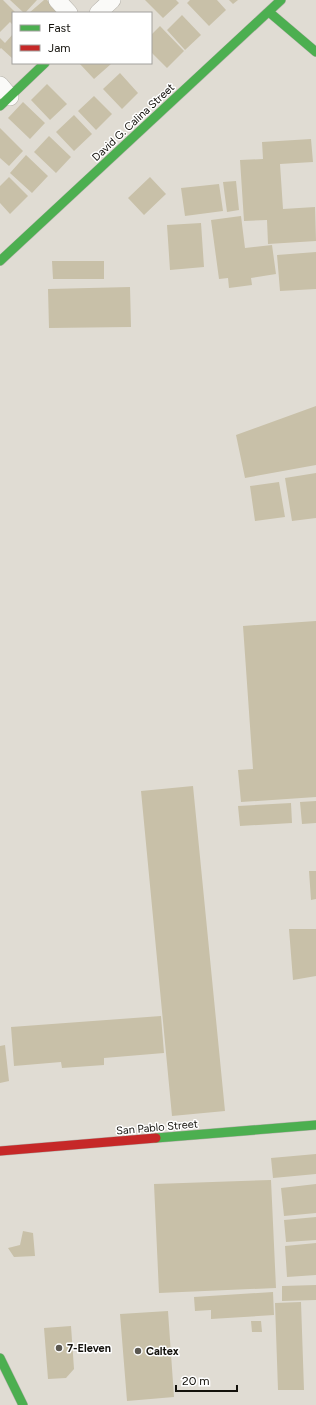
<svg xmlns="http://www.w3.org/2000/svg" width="316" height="1405" font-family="Figtree,sans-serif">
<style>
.building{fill:#c8c0a8}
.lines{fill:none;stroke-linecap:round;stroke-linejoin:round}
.street-casing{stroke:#b3b0a9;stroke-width:18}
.fast-casing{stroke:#b3b0a9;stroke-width:10}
.jam-casing{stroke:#b3b0a9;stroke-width:10}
.street{stroke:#fafaf8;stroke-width:17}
.fast{stroke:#4caf50;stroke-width:9}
.jam{stroke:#c62828;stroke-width:9}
.poi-dot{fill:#5b5851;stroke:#fff;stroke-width:1.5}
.labels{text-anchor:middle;stroke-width:3;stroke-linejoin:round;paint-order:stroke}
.street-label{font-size:11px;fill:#13110b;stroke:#fff}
.poi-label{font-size:11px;font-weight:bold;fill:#13110b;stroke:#fff;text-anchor:start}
</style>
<rect width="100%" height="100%" fill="#e0dcd3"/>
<path class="building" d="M0,0H3L16,13H13V25L10,22L0,32Z
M10,0H37L25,13H24Z
M44,0H47L59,13H29Z
M145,0H176L179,3L163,18Z
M190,0H217L226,10L209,26L187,3Z
M229,0H238L233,4Z
M182,15L201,35L185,50L167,30Z
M160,26L184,51L167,68L152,53L151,54V35Z
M13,34V59L1,48L0,49V38L5,43Z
M79,63H110L111,64L94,79Z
M120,73L138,93L122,109L103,89Z
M47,84L67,104L50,120L31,100Z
M94,96L112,114L96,130L78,111Z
M23,102L45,123L30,139L8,118Z
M74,115L92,134L74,151L56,132Z
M0,128L23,151L9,166L0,158Z
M49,136L71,157L56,173L34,152Z
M311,139L313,162L280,164L283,209L315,207L316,241L268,244L267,220L244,221L240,160L263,159L262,142Z
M26,155L48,176L32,193L10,173Z
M9,177L28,196L10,214L0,203V186Z
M150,177L166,194L144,215L128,198Z
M236,181L239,210L227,212L223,182Z
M219,184L223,211L185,216L181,188Z
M241,216L245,248L272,245L276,274L251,278L252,285L229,288L228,278L219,279L211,220Z
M201,223L204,267L170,270L167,225Z
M316,252V289L280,291L277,255Z
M52,261H104V279H53Z
M130,287L131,327L49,328L48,289Z
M316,406V465L245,478L236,435Z
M316,473V518L292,521L285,478Z
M279,482L285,517L255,521L250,486Z
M316,621V797L241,802L238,770L253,769L243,626Z
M193,786L225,1111L172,1116L141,791Z
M316,801V823L302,824L300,802Z
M291,803L292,823L240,826L238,806Z
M309,871H316V899L311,900Z
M289,929H316V976L293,980Z
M161,1016L164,1053L104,1058V1065L62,1068L61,1062L14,1066L11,1027Z
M5,1045L9,1081L0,1083V1046Z
M316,1154V1174L273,1178L271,1158Z
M271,1180L276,1288L159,1293L154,1184Z
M316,1184V1213L284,1216L281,1188Z
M316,1217V1240L286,1242L284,1220Z
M23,1231L33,1233L35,1256L14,1257L8,1248L20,1245Z
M316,1243V1275L287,1277L285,1246Z
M316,1285V1300L282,1301V1286Z
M273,1292L274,1315L211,1319V1310L195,1311L194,1297Z
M301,1302L304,1390H278L275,1303Z
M168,1311L174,1397L127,1401L120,1314Z
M251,1321H261L262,1332H252Z
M71,1326L74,1369L66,1378L48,1379L44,1328Z"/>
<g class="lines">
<defs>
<path id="street" d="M57,0L69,13
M98,13L112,0
M0,85L10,97"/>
<path id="fast" d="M269,12L316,52
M0,106L45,63
M0,261L281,0
M156,1138L316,1125
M0,1358L23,1405"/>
<path id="jam" d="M0,1151L156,1138"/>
</defs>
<use href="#street" class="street-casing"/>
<use href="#fast" class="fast-casing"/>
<use href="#jam" class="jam-casing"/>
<use href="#street" class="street"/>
<use href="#fast" class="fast"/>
<use href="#jam" class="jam"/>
</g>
<g class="poi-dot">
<circle cx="59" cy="1348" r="4"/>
<circle cx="138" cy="1351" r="4"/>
</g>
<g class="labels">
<g class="street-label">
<text transform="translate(133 122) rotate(-43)" y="4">David G. Calina Street</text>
<text transform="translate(157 1127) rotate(-5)" y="4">San Pablo Street</text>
</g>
<g class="poi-label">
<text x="67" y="1352">7-Eleven</text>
<text x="146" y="1355">Caltex</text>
</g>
</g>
<rect x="12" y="12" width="140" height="52" fill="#ffffff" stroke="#a1a09d"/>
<rect x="20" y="25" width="20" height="6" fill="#4caf50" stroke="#a1a09d"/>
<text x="48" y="32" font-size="12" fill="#13110b">Fast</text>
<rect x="20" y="45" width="20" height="6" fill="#c62828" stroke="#a1a09d"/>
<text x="48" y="52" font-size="12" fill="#13110b">Jam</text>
<path d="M176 1385v6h61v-6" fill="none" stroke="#13110b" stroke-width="2"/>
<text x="182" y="1385" font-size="12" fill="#13110b" stroke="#ffffff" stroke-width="3" paint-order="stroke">20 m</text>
</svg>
